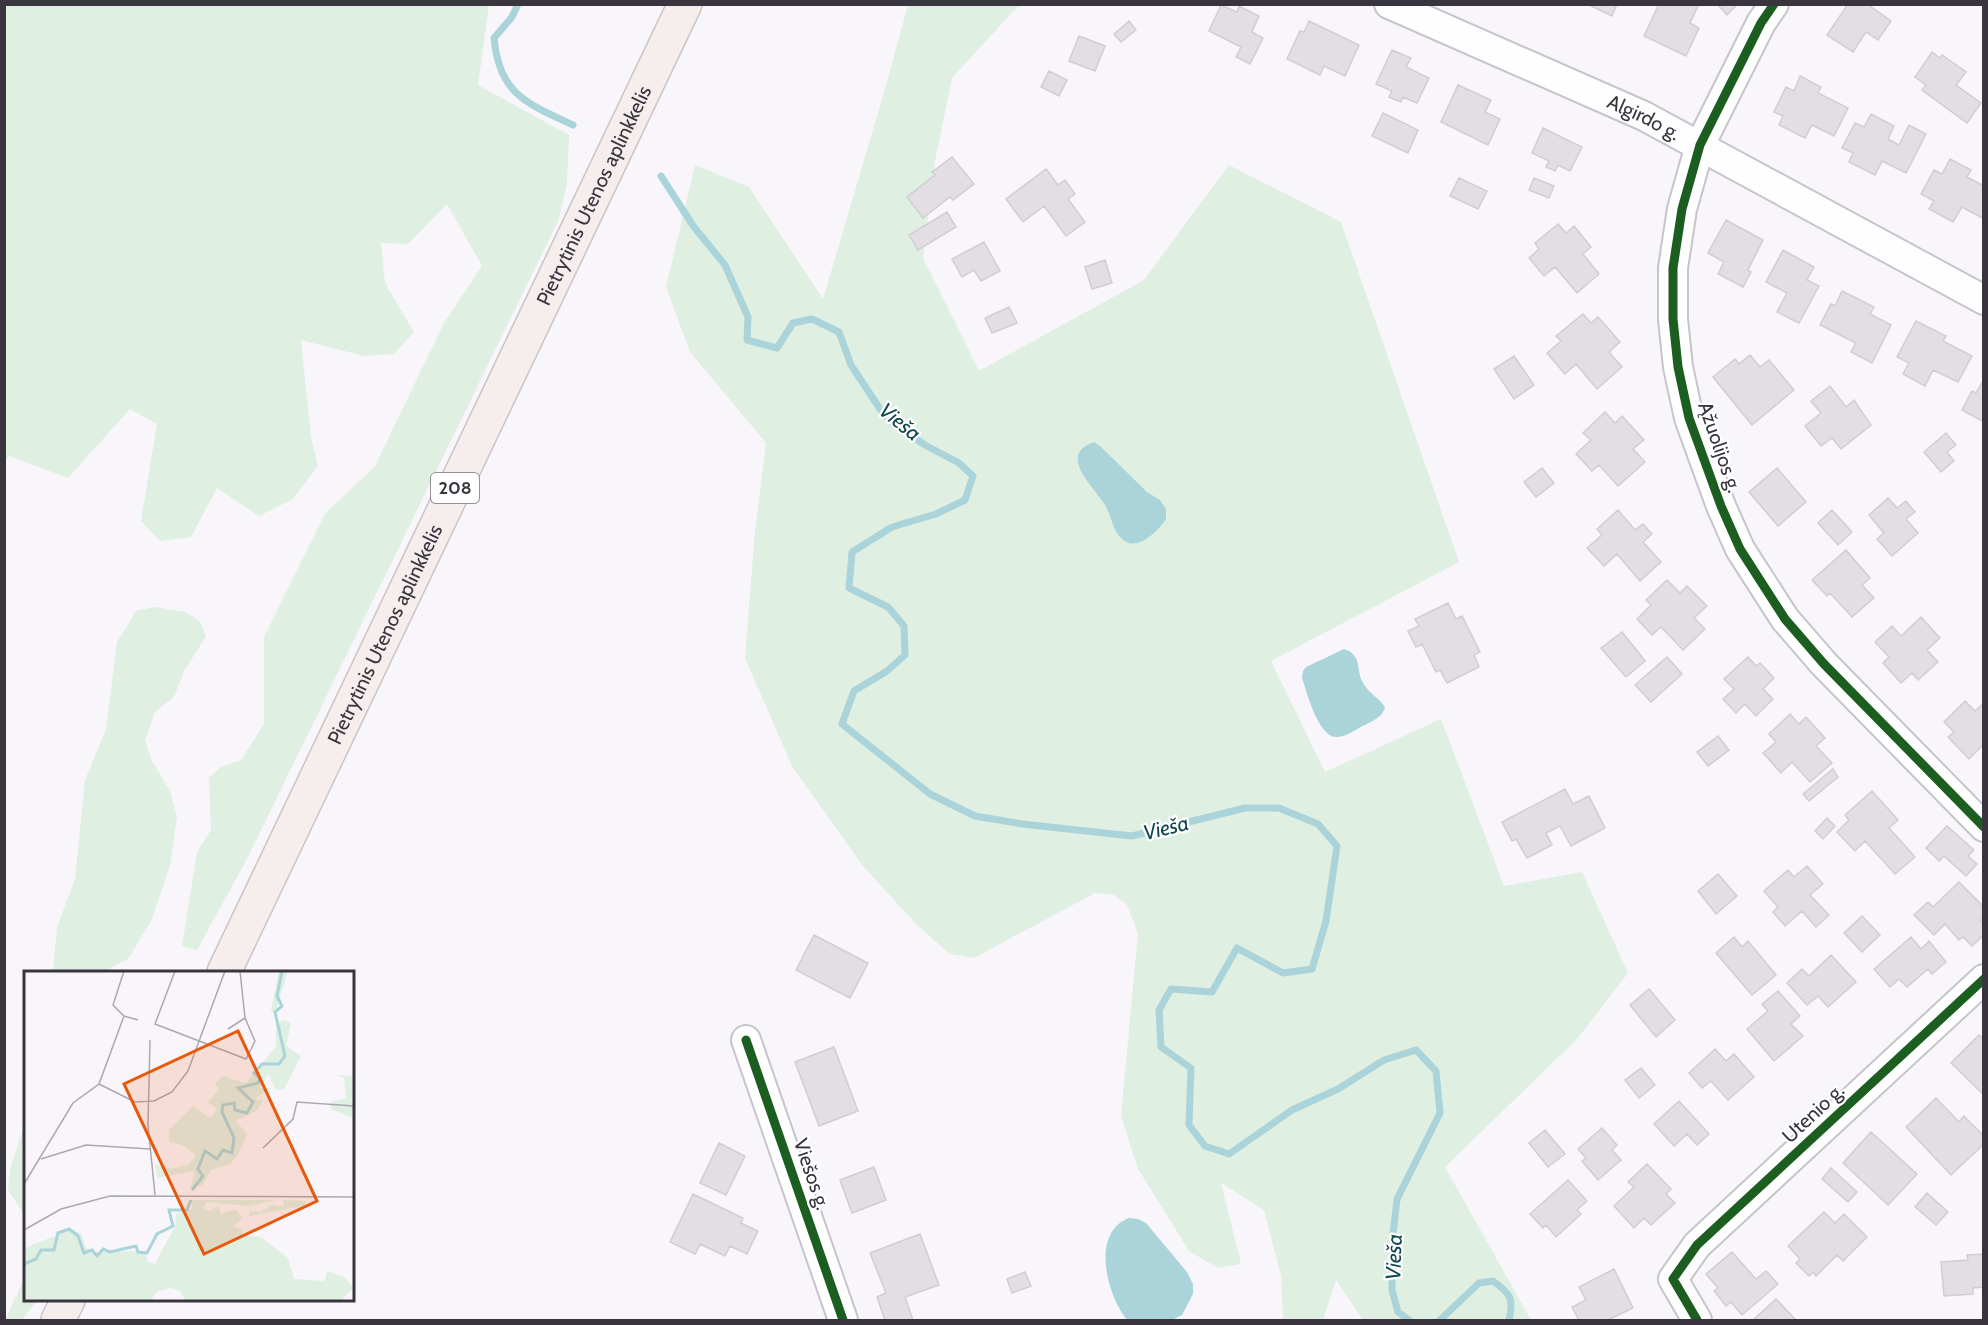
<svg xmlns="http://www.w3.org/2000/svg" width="1988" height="1325" font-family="Cabin,sans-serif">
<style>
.green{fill:#dfefe2}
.water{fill:#aad4da}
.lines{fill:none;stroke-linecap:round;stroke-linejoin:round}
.stream{stroke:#aad4da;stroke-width:7}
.building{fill:#e2dee4;stroke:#d0cdd3;stroke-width:1.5}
.street-casing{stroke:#c7c4cb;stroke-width:32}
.highway-casing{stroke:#cbc4c5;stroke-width:36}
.street{stroke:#fefefe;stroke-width:28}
.highway{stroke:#f5eeed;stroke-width:33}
.cycleway-casing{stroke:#fff;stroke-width:13}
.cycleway{stroke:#1b5e20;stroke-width:9}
.labels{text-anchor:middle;stroke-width:4.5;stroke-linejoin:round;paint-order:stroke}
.shield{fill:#fff;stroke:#747278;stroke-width:1.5}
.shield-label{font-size:18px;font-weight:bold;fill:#38353e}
.street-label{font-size:20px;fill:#38353e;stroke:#fff}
.water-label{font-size:21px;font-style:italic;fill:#0f474c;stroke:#fff}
.inset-river{fill:none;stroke:#aad4da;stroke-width:3}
.inset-road{fill:none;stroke:#aba9af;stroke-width:1.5}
.view{fill:#e8590c;fill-opacity:0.15;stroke:#e8590c;stroke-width:3}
.inset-edge{fill:none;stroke:#38353e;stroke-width:3}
</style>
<rect width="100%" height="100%" fill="#f8f6fb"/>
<path class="green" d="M5,4L489,5L478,85L569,135L567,183L559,219L247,859L197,950L182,946L197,852L211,830L209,778L221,767L241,760L264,724V637L325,514L375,466L444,323L482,266L447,204L408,244L381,243L385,283L414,332L394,354L364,356L301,340L311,437L318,466L293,499L259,516L217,488L191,537L160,541L141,521L157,424L130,409L68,478L9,456L5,460Z
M908,5H1019L952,78L935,161L923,258L979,371L1144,280L1229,165L1341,222L1459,562L1271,661L1325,772L1441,719L1504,886L1582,872L1628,973L1577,1039L1445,1167L1531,1320H1363L1336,1280L1323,1320H1283L1281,1276L1264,1210L1221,1183L1241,1264L1218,1268L1189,1251L1138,1169L1121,1116L1138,933L1127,905L1114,895L1095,893L974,958L950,954L918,926L862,865L792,766L745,658L755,531L766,443L690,352L666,287L695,165L749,187L823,299L885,89Z
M154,607L186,612L200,622L206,636L199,648L185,669L174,697L155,712L145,740L151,759L170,791L177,817L170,866L151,921L128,959L112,967L108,972H53L57,927L75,879L85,780L106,729L117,642L136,611Z
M25,1123V1216L8,1190L11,1165Z
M25,1277L26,1300H37L22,1320H5Z"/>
<path class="water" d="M1094,442L1100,446L1147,492L1160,500L1166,509V519C1158,531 1136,554 1121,538C1113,531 1111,514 1105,505C1095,488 1056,455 1094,442Z
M1344,649C1362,655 1356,668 1362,681C1366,691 1379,698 1385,707C1383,718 1370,722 1361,727C1353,731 1344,738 1335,737C1318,735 1307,693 1302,678L1303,671L1306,667Z
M1129,1218L1138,1219L1146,1223L1187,1272L1193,1284V1294L1182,1315L1172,1320H1127C1107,1295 1090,1233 1129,1218Z"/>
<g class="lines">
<path class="stream" d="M518,4L512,17L494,38C499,94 526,103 573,125
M661,176L694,227L725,265L748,317L747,340L777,348L793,323L812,319L839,332L851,365L882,412L892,423L925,445L959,463L973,476L965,500L936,514L892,527L852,552L849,588L888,607L904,626L905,655L887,671L854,691L842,724L930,794L975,816L1022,824L1132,836L1245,808H1279L1318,824L1337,846L1326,921L1312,969L1283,973L1237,948L1212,992L1171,989L1159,1010L1161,1047L1191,1068L1189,1125L1205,1146L1229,1154L1292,1110L1338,1089L1384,1060L1416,1050L1436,1071L1440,1113L1397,1199L1393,1235L1392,1290L1398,1312L1409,1320
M1440,1320L1479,1283L1493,1281C1511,1294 1514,1299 1509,1320"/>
</g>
<path class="building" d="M1587,4H1617L1612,16Z
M1659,4H1699L1690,23L1699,28L1686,56L1644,36Z
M1717,4H1737V5L1727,15Z
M1848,4H1867L1891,21L1878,40L1866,32L1853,52L1827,35Z
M1221,5L1237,12L1239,6L1259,16L1252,32L1263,38L1250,64L1236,57L1241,47L1209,31Z
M1129,21L1136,30L1121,42L1114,34Z
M1309,21L1359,45L1345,76L1324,66L1320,75L1287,59L1300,31L1304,32Z
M1079,36L1105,46L1095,71L1069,61Z
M1392,50L1411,58L1406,67L1429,78L1417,103L1403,97L1401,102L1389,97L1392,91L1376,84Z
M1932,52L1940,58L1942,55L1966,72L1956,85L1981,103L1967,123L1922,90L1926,85L1915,77Z
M1049,71L1067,80L1059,96L1041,87Z
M1800,76L1821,87L1818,93L1848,108L1834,136L1812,125L1805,138L1779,125L1783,116L1774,112L1786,87L1794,91Z
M1458,85L1491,100L1485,112L1500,119L1488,145L1441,122Z
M1383,113L1418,130L1408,153L1372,136Z
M1871,114L1894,126L1888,139L1899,145L1909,125L1926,134L1906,173L1882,161L1875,175L1849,162L1853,153L1842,148L1855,123L1864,127Z
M1543,128L1582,147L1570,171L1558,165L1555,171L1546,167L1549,161L1532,153Z
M952,157L974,184L953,200L950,197L923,218L907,197L935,175L932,172Z
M1950,159L1971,170L1967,177L1984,186V219L1962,207L1953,222L1929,209L1934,201L1921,194L1934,170L1942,174Z
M1046,169L1058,185L1065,180L1075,194L1068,199L1085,222L1066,236L1044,206L1023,222L1006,199Z
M1459,178L1487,191L1478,209L1450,196Z
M1534,178L1554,186L1549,198L1529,190Z
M947,212L956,227L918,250L909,235Z
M1726,220L1763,240L1748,270L1751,272L1743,287L1718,274L1724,262L1708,253Z
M1558,224L1566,233L1574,226L1591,247L1583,254L1599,274L1577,293L1555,267L1544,276L1529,258L1539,249L1535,243Z
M984,242L1000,271L981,281L974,270L962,277L952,259Z
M1783,250L1814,267L1807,280L1819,286L1799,323L1777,312L1787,293L1766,282Z
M1105,260L1112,283L1092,289L1085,267Z
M1842,291L1874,307L1870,314L1891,325L1872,363L1851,352L1856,343L1820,325L1831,304L1835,306Z
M1009,307L1017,323L992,333L985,318Z
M1583,314L1591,323L1598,317L1620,342L1609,352L1622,367L1597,389L1576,364L1565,374L1547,353L1561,341L1556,336Z
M1916,321L1946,336L1943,341L1972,356L1958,382L1933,370L1925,386L1903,374L1909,363L1897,357Z
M1750,355L1760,367L1769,360L1794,390L1752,425L1713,377L1735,359L1739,364Z
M1514,356L1534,385L1514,399L1494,369Z
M1984,379V422L1962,410L1972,391L1976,393Z
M1830,386L1846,407L1854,400L1871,425L1841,449L1832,438L1821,446L1805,426L1821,413L1811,401Z
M1605,412L1615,423L1622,416L1644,440L1633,449L1645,462L1618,486L1599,465L1592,471L1576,454L1591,440L1583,433Z
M1946,433L1956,445L1947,452L1954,461L1941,472L1924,452Z
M1542,468L1554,483L1536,497L1524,482Z
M1777,468L1806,502L1778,526L1749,492Z
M1888,498L1897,508L1906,501L1915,512L1906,519L1918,533L1892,556L1877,539L1884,533L1869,515Z
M1618,510L1635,530L1643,524L1652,534L1643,542L1661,562L1640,581L1617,554L1604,566L1587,548L1602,535L1597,529Z
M1832,510L1852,532L1838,545L1818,523Z
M1846,550L1870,578L1862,585L1874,598L1852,617L1830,593L1827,596L1812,580Z
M1667,580L1680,593L1687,586L1707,606L1694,618L1705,629L1683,650L1661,627L1652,635L1637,619L1651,605L1646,600Z
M1448,603L1456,619L1462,616L1480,652L1474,655L1479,667L1447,683L1440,670L1436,672L1422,644L1416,647L1408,631L1419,626L1415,619Z
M1921,617L1940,638L1927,650L1938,662L1918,680L1912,673L1901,683L1883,663L1889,657L1875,642L1892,626L1901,636Z
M1622,632L1645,661L1626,677L1601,648Z
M1667,657L1682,674L1651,702L1635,685Z
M1748,657L1756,666L1760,663L1774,678L1763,689L1773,699L1756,716L1745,704L1736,713L1723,699L1734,689L1724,679Z
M1965,701L1975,711L1984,703V744L1969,759L1948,737L1954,732L1944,722Z
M1790,714L1799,724L1806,717L1825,738L1816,746L1832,763L1810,782L1792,762L1781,773L1763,753L1776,742L1769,734Z
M1718,736L1729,750L1708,766L1697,752Z
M1833,769L1838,777L1809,801L1803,794Z
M1565,789L1573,804L1589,796L1605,828L1571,846L1560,826L1546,833L1552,845L1527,858L1516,839L1512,841L1502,822Z
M1872,791L1898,820L1889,828L1915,857L1895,874L1865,841L1855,851L1837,832L1849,820L1845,815Z
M1827,818L1835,826L1823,839L1815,831Z
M1947,826L1974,850L1968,856L1977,864L1966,876L1944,856L1939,861L1926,848Z
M1807,866L1823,884L1810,895L1829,915L1816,927L1802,911L1785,926L1773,912L1778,907L1764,891L1788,870L1794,877Z
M1718,874L1737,896L1716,914L1698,891Z
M1959,882L1984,907V917L1980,921L1984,924V935L1972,946L1963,937L1959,940L1945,924L1934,935L1914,915L1928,902L1933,907Z
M1862,916L1880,935L1862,952L1844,933Z
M814,935L868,963L850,998L796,970Z
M1734,937L1742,947L1748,941L1776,975L1752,995L1716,953Z
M1911,937L1921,949L1929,941L1946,962L1932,974L1928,969L1907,987L1899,979L1890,987L1874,969Z
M1831,955L1856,982L1828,1007L1818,996L1807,1005L1787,983L1802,969L1809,976Z
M1649,989L1675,1020L1656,1037L1630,1005Z
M1778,991L1800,1016L1791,1024L1803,1036L1774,1061L1747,1029L1768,1011L1762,1004Z
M1979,1035L1984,1039V1095L1951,1063Z
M834,1047L858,1111L819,1126L795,1062Z
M1715,1049L1726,1061L1734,1054L1754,1077L1728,1100L1711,1081L1702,1088L1689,1073Z
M1641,1068L1655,1085L1639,1098L1625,1080Z
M1936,1098L1959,1122L1964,1116L1984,1136V1144L1951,1175L1906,1127Z
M1679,1101L1709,1134L1697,1145L1687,1134L1674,1146L1654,1124Z
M1602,1128L1617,1145L1612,1150L1621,1160L1598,1180L1582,1161L1586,1158L1578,1149Z
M1545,1130L1565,1154L1548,1167L1529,1143Z
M1871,1132L1917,1174L1888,1205L1843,1163Z
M719,1143L745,1156L726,1195L700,1183Z
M1647,1164L1671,1189L1666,1194L1675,1203L1651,1225L1644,1218L1634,1228L1614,1206L1634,1187L1628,1182Z
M874,1167L886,1200L852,1213L840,1180Z
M1831,1168L1857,1192L1848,1202L1822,1179Z
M1568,1180L1587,1201L1577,1210L1581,1214L1556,1237L1546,1225L1543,1228L1530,1214Z
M1927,1193L1948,1212L1936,1225L1915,1207Z
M693,1194L743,1218L741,1223L758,1231L747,1254L730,1246L725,1256L700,1244L695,1254L670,1242Z
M1824,1212L1835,1223L1844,1214L1867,1237L1843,1261L1837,1255L1816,1276L1813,1272L1809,1276L1796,1263L1800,1259L1788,1246Z
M920,1234L939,1285L905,1297L913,1320H885L877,1297L886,1293L870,1253Z
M1732,1252L1756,1279L1766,1271L1778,1284L1742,1315L1731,1302L1726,1306L1714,1291L1718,1288L1706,1274Z
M1984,1254V1287L1973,1288V1294L1944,1296L1941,1262L1968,1260L1967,1255Z
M1614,1269L1633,1308L1608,1320H1579L1572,1307L1586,1300L1579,1287Z
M1025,1272L1031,1286L1012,1293L1007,1279Z
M1776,1299L1796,1320H1753Z"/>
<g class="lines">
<defs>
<g id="street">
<path id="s1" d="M1389,4L1644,116L1984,300"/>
<path d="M1774,4L1761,23L1700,145L1682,209L1673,268V319L1678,367L1689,418L1721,506L1740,549L1785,619L1824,664L1984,827"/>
<path d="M746,1040L843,1320"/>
<path d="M1697,1320L1673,1279L1697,1245L1984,979"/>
</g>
<g id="highway">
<path id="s2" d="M224,972L685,4"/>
<path d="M58,1320L68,1300"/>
</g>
</defs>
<use href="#street" class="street-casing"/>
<use href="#highway" class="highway-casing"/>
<use href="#street" class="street"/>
<use href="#highway" class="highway"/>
<defs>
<path id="cycleway" d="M1774,4L1761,23L1700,145L1682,209L1673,268V319L1678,367L1689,418L1721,506L1740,549L1785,619L1824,664L1984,827
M746,1040L843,1320
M1697,1320L1673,1279L1697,1245L1984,979"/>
</defs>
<use href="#cycleway" class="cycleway-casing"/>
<use href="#cycleway" class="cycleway"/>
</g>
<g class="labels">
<rect class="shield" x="431" y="473" width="48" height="30" rx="4.5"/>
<g class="shield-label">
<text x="455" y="494">208</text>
</g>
<g class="street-label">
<text dy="7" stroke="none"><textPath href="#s1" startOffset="279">Algirdo g.</textPath></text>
<text dy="7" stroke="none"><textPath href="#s2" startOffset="860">Pietrytinis Utenos aplinkkelis</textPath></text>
<text transform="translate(1720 447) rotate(71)" y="7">Ąžuolijos g.</text>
<text dy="7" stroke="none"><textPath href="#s2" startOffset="374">Pietrytinis Utenos aplinkkelis</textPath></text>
<text transform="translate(1813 1113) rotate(-43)" y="7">Utenio g.</text>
<text transform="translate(812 1174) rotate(71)" y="7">Viešos g.</text>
</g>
<g class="water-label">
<text transform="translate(900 422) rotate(39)" y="7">Vieša</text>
<text transform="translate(1166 828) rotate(-14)" y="7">Vieša</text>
<text transform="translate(1394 1257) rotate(-88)" y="7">Vieša</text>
</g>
</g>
<g transform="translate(24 971)">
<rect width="330" height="330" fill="#f8f6fb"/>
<path d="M255,0H264L251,43L247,39ZM259,49L267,52L262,75L277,85L260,118L252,119L244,103L236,117H248L233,126L232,130L239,128L234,139L212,150L223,163L214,184L206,193L187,199L178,214L166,217L171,200L133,207L131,193L148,198L165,193L172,184L158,174L145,171V159L169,135L186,147L193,138L184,131L195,119L191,112L198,105L222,112L252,75V53ZM310,104L330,105V147L307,138V131L322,127L320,107ZM168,229H253L224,235L183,231L179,236L185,240L194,235L197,243L211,238L219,247L209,255L218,258V264L237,266L264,287L270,308L301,310L303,300L320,306L330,317L316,330H162L155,319L146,317L133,321L126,330H0V277L49,258L58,264L61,276L71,281L112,280L122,283L124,291L131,293L151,255L152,243L168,238ZM259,229L283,230L279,235L225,245L226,240L237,241L247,234L260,235Z" fill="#dfefe2"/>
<path class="inset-river" d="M168,219L179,205L174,198L181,180L193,188L199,179L208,182L210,167L198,141L199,134L210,132L211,139L223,142L229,131L214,117L234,112L236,107L230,102L238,93H255L261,85L251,41L258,35L253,25L258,0M0,293L12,288L17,279H30L34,262L45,258L54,265L60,282L68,279L73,285L79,278L86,281L112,275L114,281L123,282L133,263L149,255L145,239H163L167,229"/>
<path class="inset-road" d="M100,0L89,34L100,45L114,49M151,0L131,53L222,88L231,70L221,47L216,0M204,58L221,47M126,69L124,154L131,224M75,113L111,131L130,130L148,121L164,100L201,0M239,177L269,148L273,131L330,135M17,188L62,174L126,178M0,213L49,132L75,113L100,45M0,259L37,238L86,225L330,226"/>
<path class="view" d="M214,60L293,230L180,283L100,113Z"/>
<rect width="330" height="330" class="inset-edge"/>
</g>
<rect width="1988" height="1325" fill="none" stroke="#38353e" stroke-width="12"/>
</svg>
